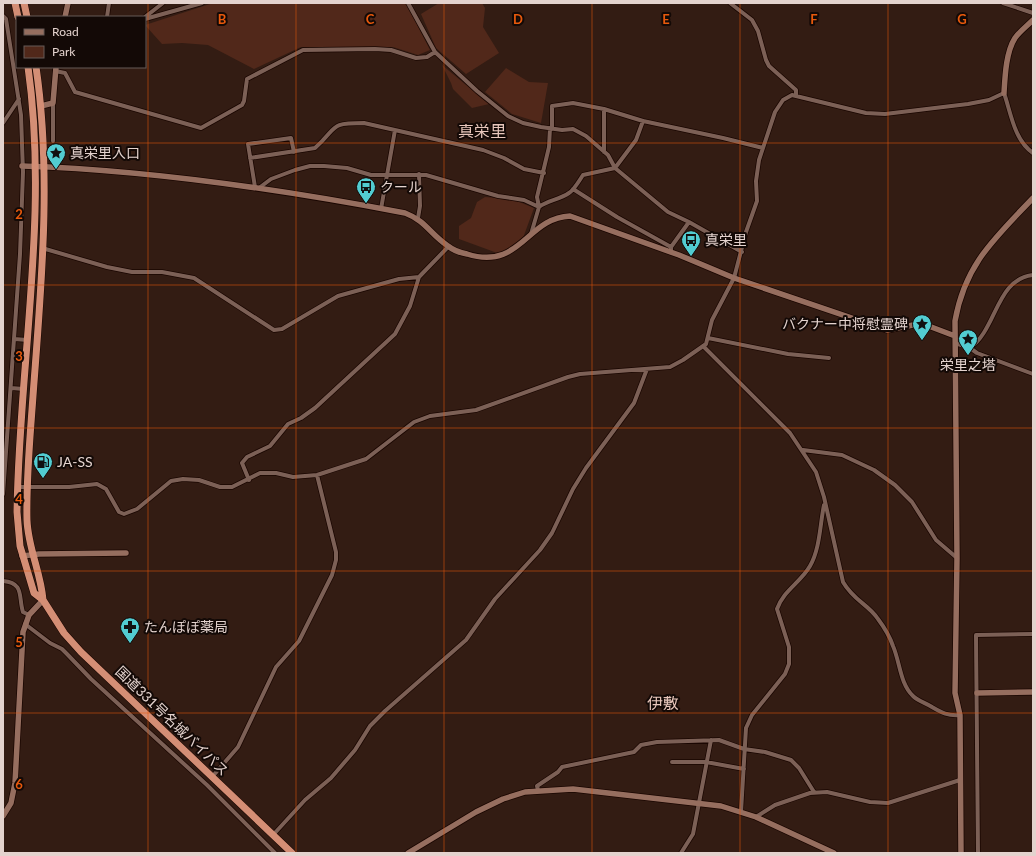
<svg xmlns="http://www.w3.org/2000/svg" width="1036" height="856" font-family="Lato,'Noto Sans JP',sans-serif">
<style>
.green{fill:#51281a}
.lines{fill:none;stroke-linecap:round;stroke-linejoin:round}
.street-casing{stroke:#1a0601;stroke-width:5.5}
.secondary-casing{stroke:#1a0601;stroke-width:7}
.highway-casing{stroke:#1a0601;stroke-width:8}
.street{stroke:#7c6056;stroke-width:4}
.secondary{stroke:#966e5f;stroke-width:5.5}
.highway{stroke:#d48e75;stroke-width:7}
.grid{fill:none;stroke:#e8590c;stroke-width:1;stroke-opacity:0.55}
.labels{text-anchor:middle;stroke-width:4;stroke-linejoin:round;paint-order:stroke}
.poi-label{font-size:14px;fill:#e4d3ce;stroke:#130906;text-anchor:start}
.street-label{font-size:14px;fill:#e4d3ce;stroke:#130906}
.quarter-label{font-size:16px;fill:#e7c6bb;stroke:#130906}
.grid-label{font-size:13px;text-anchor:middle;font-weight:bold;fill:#e8590c;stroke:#130906;stroke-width:4;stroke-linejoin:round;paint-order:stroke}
</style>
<rect width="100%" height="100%" fill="#331c13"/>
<path class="green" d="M213,3H406L430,50L418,55L393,47H301L254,69L208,45L182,43L162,44L145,25Z
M439,3H482L485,8L483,27L499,53L466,74L436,48L421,14Z
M442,65L489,104L472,108L453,89L451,83Z
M506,68L529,82L548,83L541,123L512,114L485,92Z
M485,197L512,199L534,208L523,238L500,254L459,239V226L471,218L477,202Z"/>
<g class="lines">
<defs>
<path id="street" d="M408,3L435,52L477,91L508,116L523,123L541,127L562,130L573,129L586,136L608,155L615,168L668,212L689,222L742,252
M730,3L752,20L758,31L766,60L769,66L796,90V96
M1003,3L1033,13
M3,16L6,19L21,115L23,172L20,254L3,494
M107,17L109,3
M145,17L163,3
M145,19L202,3
M55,71L65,73L75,92L201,128L242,105L244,101L247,79L303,50L375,49L391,50L416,58L427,57L435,52
M53,103V141
M604,109V152
M3,123L19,99
M552,129V106L573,103L604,109L643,121L723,138L763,148
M250,158L315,148C339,127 327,123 364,123L483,150L504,158L524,169L544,173
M255,187L248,144L291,138L294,152
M259,188L271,179L295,170L310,166H324L347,168L371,175H426L498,196L524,200L539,207
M573,189L617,217L671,247V252
M539,207C548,200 559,200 569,193C574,190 579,181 583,175L615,168L636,140L643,121
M381,209L395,130
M418,218L420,206L419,174
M531,234L539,207L537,197L549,147L550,128
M671,247L689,222
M42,248L107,267L132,272H162L194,278L274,330L282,329L338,296L399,279L419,277
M708,338L788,354L829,358
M14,339L28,340
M955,343L970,348L977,353L1033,374
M704,347L790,433L816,472L824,497L843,582C854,601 868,604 878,619C884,627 890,637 893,646C900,662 900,684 913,696C918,701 926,703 932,707C942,713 948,716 960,715
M970,348C997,329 996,279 1033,275
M11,388L24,389
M803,450L842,455L874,470L895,485L912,502L936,540L957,558
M249,480L242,463L247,457L270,446L288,424L301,418L315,408L395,334L410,306L419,277L448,247
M17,487H69L97,484L106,489L119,512L124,514L137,509L171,481L183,479L199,480L220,487H232L260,473H276L293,477L317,475L366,459L414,422L430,416L476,410L568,377L580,374L670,367L683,360L706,344L712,320L734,278L746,232L757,201L756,181L759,160L775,112L783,100L792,95L796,96L866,113L885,114L968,104L989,100L1004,93C1011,113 1014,140 1033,153
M3,581C25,583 18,597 23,612L29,615
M25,624L50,643L62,649L67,654L91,679L207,785L275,853
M672,762H706L744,769
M212,777L238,747L276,667L299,641L332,575L336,560V552L317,475
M538,790L537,786L558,772L562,767L634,752L641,745L657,742L719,740L744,749L765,752L791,760L799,768L814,792
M741,812L746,728L752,715L785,674L789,664V647L777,609C783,591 801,582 810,566C820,549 820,524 824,505
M756,817L775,805L810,793L827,792L870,802L888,803L960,780
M273,835L305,800L331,778L355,750L370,726L385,711L466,640L495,599L540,550L552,533L573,489L586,468L634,403L647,369
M681,853L693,834L711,740
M978,853L976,635L1033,634"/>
<path id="secondary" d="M65,17L68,3
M1004,93C1005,76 1006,52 1015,38C1020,31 1027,26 1033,20
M41,106L53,103L56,67
M22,166C151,170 279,189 405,213C426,221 430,234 448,246C453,250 461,253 467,254C521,271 526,218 570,216L679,255L734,278L887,330L913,325H926L955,336
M22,556L39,554L126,553
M977,693L1033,692
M3,816L11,803L15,783L23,632L29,615L43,600
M408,853L476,812L503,799L525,792L573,789L721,806L756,817L834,853
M961,853L960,715L955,693L957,558L955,321C965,264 995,238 1033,198"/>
<path id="highway" d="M15,3L18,17
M24,3L27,17
M28,67C49,215 19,364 17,512L20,546L34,593L43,600L64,633L81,652L292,853
M36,67C52,176 41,287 33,396C30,438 26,479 27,520C28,548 41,573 43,600"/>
</defs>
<use href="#street" class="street-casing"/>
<use href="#secondary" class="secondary-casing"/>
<use href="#highway" class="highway-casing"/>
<use href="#street" class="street"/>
<use href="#secondary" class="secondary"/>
<use href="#highway" class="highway"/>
</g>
<path class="grid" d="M148,3V853M296,3V853M444,3V853M592,3V853M740,3V853M888,3V853M3,143H1033M3,285H1033M3,428H1033M3,571H1033M3,713H1033"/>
<defs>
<symbol id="sight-pin" viewBox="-11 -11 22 30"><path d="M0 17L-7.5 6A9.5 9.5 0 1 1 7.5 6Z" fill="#52ccd1" stroke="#130906"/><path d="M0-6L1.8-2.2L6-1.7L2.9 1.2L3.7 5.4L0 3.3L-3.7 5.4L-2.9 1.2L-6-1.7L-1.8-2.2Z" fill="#111"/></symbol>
<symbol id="bus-pin" viewBox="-11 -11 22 30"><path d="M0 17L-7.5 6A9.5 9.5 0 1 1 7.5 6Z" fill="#52ccd1" stroke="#130906"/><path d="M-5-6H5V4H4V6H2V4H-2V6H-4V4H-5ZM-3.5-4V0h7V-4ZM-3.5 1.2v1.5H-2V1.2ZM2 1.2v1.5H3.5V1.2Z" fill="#111"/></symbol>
<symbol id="fuel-pin" viewBox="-11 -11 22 30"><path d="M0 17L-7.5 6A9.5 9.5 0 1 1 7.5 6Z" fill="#52ccd1" stroke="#130906"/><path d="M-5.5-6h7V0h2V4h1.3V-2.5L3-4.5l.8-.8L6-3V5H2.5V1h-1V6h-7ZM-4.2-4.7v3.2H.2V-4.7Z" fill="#111"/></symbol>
<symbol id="pharmacy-pin" viewBox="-11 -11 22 30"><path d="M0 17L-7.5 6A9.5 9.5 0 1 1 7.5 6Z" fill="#52ccd1" stroke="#130906"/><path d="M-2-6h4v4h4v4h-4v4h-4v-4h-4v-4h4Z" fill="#111"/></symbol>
</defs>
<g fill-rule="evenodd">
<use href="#sight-pin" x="45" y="142" width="22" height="30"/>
<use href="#bus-pin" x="355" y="176" width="22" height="30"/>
<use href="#bus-pin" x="680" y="229" width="22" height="30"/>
<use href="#sight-pin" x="911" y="313" width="22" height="30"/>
<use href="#sight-pin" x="957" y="328" width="22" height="30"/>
<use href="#fuel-pin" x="32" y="451" width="22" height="30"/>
<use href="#pharmacy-pin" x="119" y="616" width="22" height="30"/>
</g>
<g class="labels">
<g class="poi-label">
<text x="70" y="158">真栄里入口</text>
<text x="380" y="192">クール</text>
<text x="705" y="245">真栄里</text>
<text x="908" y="329" text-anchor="end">バクナー中将慰霊碑</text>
<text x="968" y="370" text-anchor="middle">栄里之塔</text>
<text x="57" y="467">JA-SS</text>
<text x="144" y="632">たんぽぽ薬局</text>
</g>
<g class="street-label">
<text transform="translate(172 721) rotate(44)" y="5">国道331号名城バイパス</text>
</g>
<g class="quarter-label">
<text x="482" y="137">真栄里</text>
<text x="663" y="709">伊敷</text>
</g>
</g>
<g class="grid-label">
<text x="222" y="24">B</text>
<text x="370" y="24">C</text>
<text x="518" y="24">D</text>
<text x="666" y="24">E</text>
<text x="814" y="24">F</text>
<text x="962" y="24">G</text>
<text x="19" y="219">2</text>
<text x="19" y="361">3</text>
<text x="19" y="504">4</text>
<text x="19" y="647">5</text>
<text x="19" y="789">6</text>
</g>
<rect width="1036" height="856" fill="none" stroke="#e4d3ce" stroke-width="8"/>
<rect x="16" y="16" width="130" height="52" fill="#130906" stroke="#675a56"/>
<rect x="24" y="29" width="20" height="6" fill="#966e5f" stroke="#675a56"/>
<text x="52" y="36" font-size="12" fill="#e4d3ce">Road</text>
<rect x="24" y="46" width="20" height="12" fill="#51281a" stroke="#675a56"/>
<text x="52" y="56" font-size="12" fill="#e4d3ce">Park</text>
</svg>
